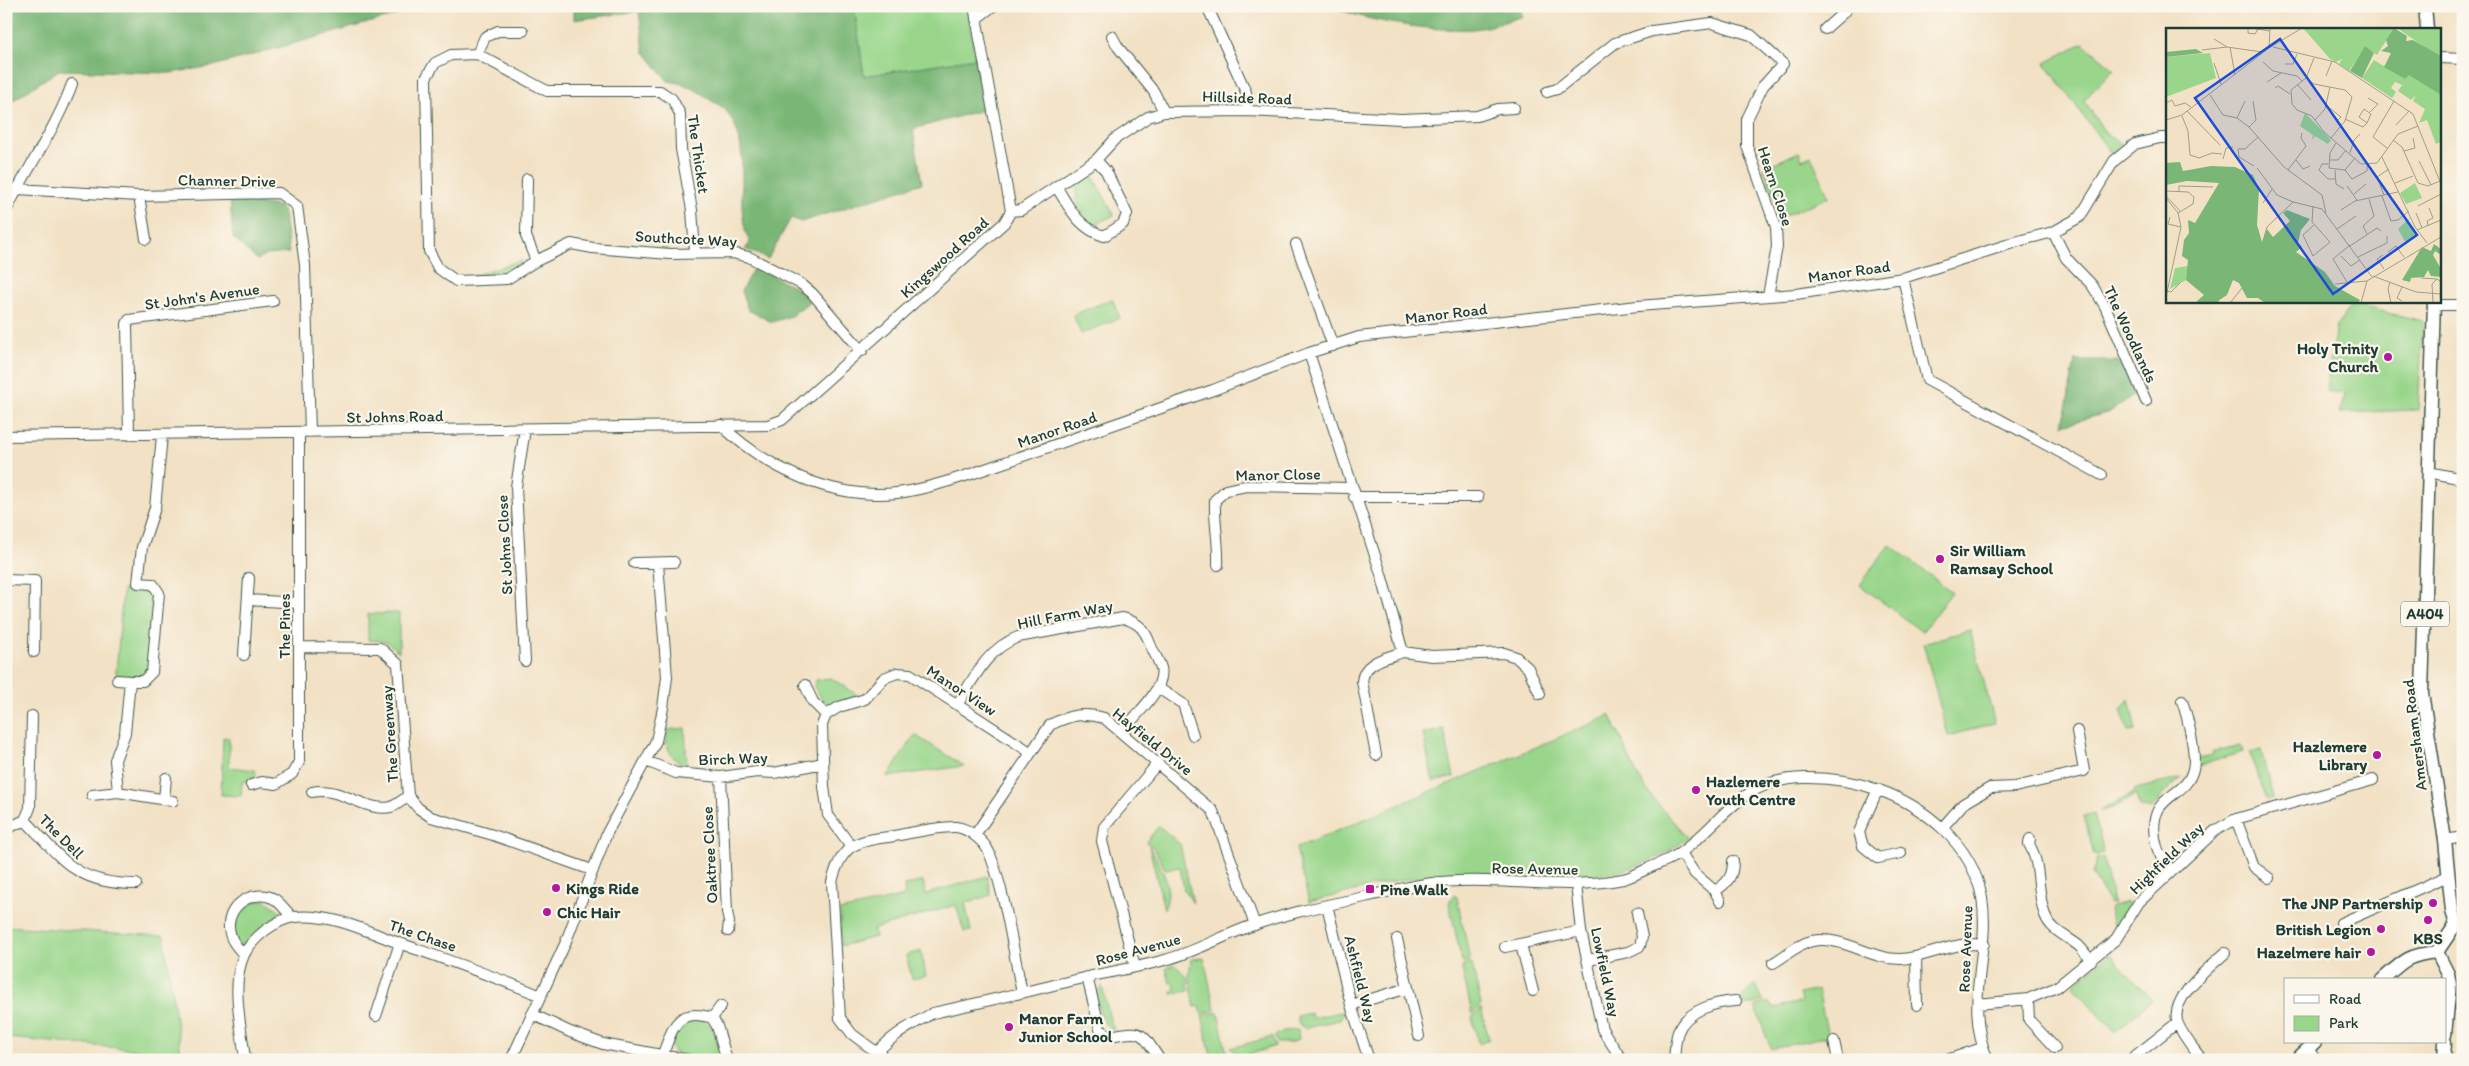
<svg xmlns="http://www.w3.org/2000/svg" width="2469" height="1066" font-family="Itim,sans-serif">
<style>
.green{fill:#99d68b;stroke:#5c8a60}
.forest{fill:#7ab777;stroke:#4c7a56}
.lines{fill:none;stroke-linecap:round;stroke-linejoin:round}
.minor-casing{stroke:#3f564a;stroke-width:12}
.major-casing{stroke:#3f564a;stroke-width:15}
.minor{stroke:#fff;stroke-width:10}
.major{stroke:#fff;stroke-width:12}
.poi-dot{fill:#b5179e;stroke:#fbf7ec;stroke-width:2}
.labels{text-anchor:middle;stroke-width:4.5;stroke-linejoin:round;paint-order:stroke}
.shield{fill:#fbf7ec;stroke:#61756b;stroke-width:1}
.shield-label{font-size:15px;font-weight:bold;fill:#1f3d34}
.street-label{font-size:16px;fill:#1f3d34;stroke:#fbf7ec}
.poi-label{font-size:16px;font-weight:bold;fill:#1f3d34;stroke:#fbf7ec;text-anchor:start}
.inset-road{fill:none;stroke:#9e9f8a;stroke-width:1}
.view{fill:#1d4ed8;fill-opacity:0.15;stroke:#1d4ed8;stroke-width:2.5}
.inset-edge{fill:none;stroke:#1f3d34;stroke-width:2.5}
</style>
<rect width="100%" height="100%" fill="#fbf7ec"/>
<filter id="ink" filterUnits="userSpaceOnUse"><feTurbulence type="fractalNoise" baseFrequency=".02" numOctaves="2"/><feDisplacementMap in="SourceGraphic" scale="10" xChannelSelector="R" yChannelSelector="G"/><feConvolveMatrix kernelMatrix="1 2 1 2 8 2 1 2 1" color-interpolation-filters="sRGB"/></filter>
<filter id="wash" filterUnits="userSpaceOnUse"><feTurbulence type="fractalNoise" baseFrequency=".0096" numOctaves="4" result="noise"/><feDisplacementMap in="SourceGraphic" scale="20" xChannelSelector="R" yChannelSelector="G"/><feGaussianBlur stdDeviation="1.12" result="paint"/><feColorMatrix in="noise" values="0 0 0 0 0 0 0 0 0 0 0 0 0 0 0 0 0 1.4 0 .05"/><feComposite in="paint" operator="in"/></filter>
<g filter="url(#wash)">
<rect width="100%" height="100%" fill="#f2e1c4"/>
<path class="green" d="M854,6H967L975,58L864,76Z
M2083,43L2114,69L2084,100L2106,134L2122,144L2112,155L2045,63Z
M1799,152L1802,160L1811,156L1829,197L1782,217L1764,168Z
M1090,175L1094,178L1114,215L1090,227L1076,200L1077,184Z
M522,260C513,281 489,277 469,277Z
M1112,299L1120,318L1081,334L1073,315Z
M2351,304L2423,321L2418,410L2340,413L2345,394L2326,391L2336,325L2340,322Z
M1890,545L1952,592L1922,632L1860,585Z
M123,590L151,592L154,594L147,670L144,676H118L116,673Z
M399,613V652L387,642L368,640V614Z
M1970,630L1995,723L1948,736L1923,643Z
M831,678L859,696L827,707L814,687L816,680Z
M2129,699L2136,730L2128,731L2121,710Z
M1610,714L1637,775L1654,800L1688,838C1614,895 1540,872 1455,874C1406,875 1357,891 1309,902L1296,848L1605,718Z
M685,728L687,767C670,759 665,748 667,730Z
M1444,729L1454,777L1433,781L1423,734Z
M915,735L964,766L887,777Z
M223,737L229,738V767L255,770L256,775L253,780L242,782L241,796L221,795Z
M2241,745L2243,752L2198,766L2197,759L2213,756L2212,752Z
M2261,750L2273,798L2267,800L2249,753Z
M2182,778L2165,792L2152,809L2139,807L2136,795L2115,807L2099,811L2134,793L2136,789Z
M2094,813L2104,853L2094,855L2084,816Z
M1159,826L1180,844L1193,903L1184,890L1180,867L1165,869L1154,848L1146,842Z
M1149,846C1160,865 1175,888 1164,909Z
M2103,857L2113,903L2110,904L2092,874L2097,858Z
M987,876L991,895L965,903L971,931L964,932L956,905L874,929L875,937L841,946L840,911L905,896L904,886L923,881L926,894Z
M1454,895L1457,897L1470,960L1462,962L1449,903Z
M265,900L279,910L278,918L244,945H238L232,924C240,907 246,901 265,900Z
M2127,902L2129,904L2116,927L2113,925L2109,909L2111,906Z
M6,926L164,936L182,1060H178L176,1053L6,1038Z
M921,951L926,976L912,979L906,955Z
M2110,954L2152,1000L2115,1032L2074,987V984Z
M1204,958L1215,1010L1202,1013L1200,1006L1195,1007L1189,977L1191,959Z
M1469,962L1472,964L1481,1005L1472,1014L1462,969L1463,965Z
M1175,965L1187,977L1189,991L1172,994V991L1175,990L1174,983H1170L1166,968Z
M1755,984L1764,1001L1744,1006L1742,997Z
M1102,986L1110,1020L1114,1030C1099,1026 1099,1005 1096,992Z
M1818,990L1828,1036L1771,1049L1755,1006L1769,1002L1773,1008L1801,1002L1799,994Z
M1481,1008L1489,1039L1480,1044L1478,1042L1472,1017Z
M1345,1011L1339,1020L1305,1028L1299,1025L1297,1016L1310,1013L1312,1018Z
M1218,1012L1227,1055L1212,1060L1202,1015Z
M686,1019C712,1019 713,1025 719,1049L712,1060L674,1053L671,1045L679,1024Z
M1298,1030L1299,1039L1292,1043H1277L1275,1036L1283,1031Z
M1272,1037L1275,1046L1240,1058L1230,1048Z"/>
<path class="forest" d="M6,6H429L213,66L170,73L59,70L6,105Z
M574,6H854L864,76L975,58L983,110L913,129L922,183L801,222L791,218L768,259L745,249L750,243C731,204 755,151 728,113C724,107 715,103 709,99C696,89 684,83 668,81L644,51L639,11L574,20Z
M1331,6H1528L1520,10L1523,16C1507,21 1491,27 1474,29C1436,32 1365,22 1331,6Z
M230,200L279,206L284,214L289,253L266,255L257,260L233,238Z
M754,267L793,286L810,301L791,316L772,322L748,310L741,291Z
M2075,361H2118L2127,370L2135,394L2110,412L2063,425Z"/>
</g>
<g filter="url(#ink)">
<g class="lines">
<defs>
<path id="minor" d="M1207,6L1246,92L1248,111
M976,19L993,6
M1825,29L1843,13L1848,6
M1112,36L1118,47L1154,92L1164,112
M477,54L485,37L498,31H523
M2440,58L2463,59
M1547,92L1557,89L1615,43L1652,31L1712,23L1751,35L1783,64L1763,86L1747,119V146L1776,227L1777,247L1768,296
M527,179L526,236L536,261
M1056,186C1069,207 1078,228 1104,236L1123,224L1127,214L1106,171L1096,160
M17,189L139,196L279,193L297,206L305,265L310,432
M139,196L146,239
M6,211C27,168 56,129 72,84
M1011,211L1021,210L1096,160L1115,139L1148,117L1164,112L1248,111L1401,119L1477,116L1498,109L1514,108
M2053,232L2066,258L2092,285L2105,306L2146,401
M1296,244L1333,346
M695,252L692,210L681,149L680,114L672,99L660,91H547L477,54L451,55L435,63L426,78L429,251L438,268L456,281L507,279L536,261L571,244L593,248L670,254L732,253L749,257L801,284L812,293L862,351
M1903,278L1927,380L2102,475
M2434,305H2463
M1309,353L1381,574L1403,652L1432,656L1504,653L1516,657L1528,668L1540,694
M721,425C767,469 833,500 897,493C922,490 947,482 971,474L1213,390L1309,353L1359,337L1638,306L1796,294L1903,278L2022,240L2053,232L2080,217L2114,161L2135,144L2160,138H2168
M129,435L127,324L129,320L273,301
M6,436L768,425L782,420L1004,223L1011,211L974,6
M162,436L155,508L142,547L138,583L153,584L159,593L152,672L143,681H130L125,733L115,760L118,792L173,801
M2428,472L2463,479
M1354,497H1478
M634,563L674,562
M1218,565C1219,542 1214,523 1215,500L1226,490L1246,486L1351,488
M6,580L35,581L34,652
M248,600L299,603
M299,647L380,648L398,664L408,796L418,808L431,817L493,835L592,870
M244,655L249,578
M525,661L516,487L525,429
M117,680L130,681
M805,685L813,702L826,715L822,725L824,787L828,815L851,846
M1158,688L1183,704L1193,735
M957,705C974,678 987,649 1018,637L1123,618C1140,623 1145,630 1151,646C1154,653 1159,661 1161,668C1166,689 1134,717 1121,732
M826,715L839,707L865,699L884,678L897,673L910,674L1030,752
M1376,755L1362,681C1364,661 1387,658 1403,652
M646,761L676,773L721,777L757,772L774,773L823,763
M721,777L727,912L729,922L728,931
M251,785L262,782L276,784L292,774L299,762V432
M1878,789L1859,832L1863,846L1878,858L1901,853
M312,792C338,785 367,813 391,807C397,805 403,800 408,796
M92,795L118,792
M164,800L166,778
M2236,819L2254,867L2269,878
M25,820C63,860 76,884 136,884
M1942,828L1963,804L1990,788L2015,787L2084,771L2077,731
M6,829L25,820L30,808L32,716
M975,835L1050,725C1070,715 1083,712 1104,718L1213,811L1255,925
M2030,839L2029,844C2042,866 2036,892 2045,915C2051,931 2067,936 2079,946C2083,950 2087,956 2091,961
M2445,840L2463,837
M1681,853L1695,874L1715,891C1728,883 1733,876 1733,861
M2172,871C2162,860 2157,852 2155,838C2148,792 2186,800 2193,769C2197,754 2187,715 2182,701
M1576,884L1581,931L1602,1029L1622,1060
M1715,891L1720,901
M1327,905L1351,1005L1369,1060
M2341,923L2448,876
M1397,939L1419,1036
M1521,945L1533,991
M1505,947L1581,931
M244,955C237,947 230,940 229,928C227,904 256,887 276,900C282,905 287,912 292,917
M1916,957L1917,1005
M1588,960L1628,952L1640,946L1642,937L1637,913
M1773,963C1786,956 1797,944 1812,941C1844,935 1870,960 1901,959C1922,958 1941,948 1961,945C1968,944 1976,944 1984,944
M1135,967L1102,841L1104,827L1158,763
M1087,977L1100,1029L1110,1036C1144,1029 1141,1032 1160,1060
M2028,999L2029,1020L2055,1048
M1978,1004L2028,999L2057,987L2116,939L2139,902L2216,830L2236,819L2373,780
M1351,1005L1408,988
M532,1014L570,1032L603,1044L688,1060
M376,1016L400,943
M712,1018L721,1006
M1834,1041L1838,1060
M2308,1049L2316,1060
M876,1052L852,1034L840,1018L832,882C841,846 854,841 888,837C907,834 939,826 956,827C968,828 984,841 989,852C1005,891 1013,950 1022,993
M663,1054C673,1027 677,1007 712,1018L717,1026L727,1060
M245,1060C242,1028 230,985 244,955C252,938 275,920 294,917C331,913 366,931 399,943C447,960 494,976 541,996
M511,1060L565,944L607,833L656,741L663,708L667,677L658,563
M872,1060C884,1039 913,1024 933,1013C985,1002 1036,989 1088,977C1114,971 1140,967 1165,960C1195,952 1222,936 1251,926C1287,913 1323,906 1360,898C1382,893 1403,888 1425,884C1491,874 1558,892 1623,879C1632,877 1640,872 1647,869C1659,863 1673,859 1683,851C1726,818 1742,779 1804,778C1855,777 1906,794 1943,829C2025,907 1952,981 1988,1060
M1674,1060C1675,1051 1675,1040 1678,1032C1686,1010 1716,1002 1736,1001
M1947,1060L1982,1048
M2130,1060L2177,1023
M2202,1060C2194,1049 2183,1036 2178,1024C2168,999 2209,968 2225,953"/>
<path id="major" d="M2425,6L2427,29
M2434,301L2422,693L2445,840L2452,911L2456,924L2437,952
M2437,952L2448,974L2450,984L2445,1035
M2382,980C2404,960 2408,955 2437,952
M2296,1060L2315,1042
M2444,1060L2445,1042"/>
</defs>
<use href="#minor" class="minor-casing"/>
<use href="#major" class="major-casing"/>
<use href="#minor" class="minor"/>
<use href="#major" class="major"/>
</g>
</g>
<g class="poi-dot">
<circle cx="2388" cy="357" r="5"/>
<circle cx="1940" cy="559" r="5"/>
<circle cx="2377" cy="755" r="5"/>
<circle cx="1696" cy="790" r="5"/>
<circle cx="556" cy="888" r="5"/>
<rect x="1365" y="884" width="10" height="10" rx="2.5"/>
<circle cx="2433" cy="903" r="5"/>
<circle cx="547" cy="912" r="5"/>
<circle cx="2428" cy="920" r="5"/>
<circle cx="2381" cy="929" r="5"/>
<circle cx="2371" cy="952" r="5"/>
<circle cx="1009" cy="1027" r="5"/>
</g>
<g class="labels">
<rect class="shield" x="2401" y="601.5" width="48" height="25" rx="4"/>
<g class="shield-label">
<text x="2425" y="619">A404</text>
</g>
<g class="street-label">
<text transform="translate(1247 97) rotate(2)" y="6">Hillside Road</text>
<text transform="translate(699 154) rotate(82)" y="6">The Thicket</text>
<text transform="translate(227 180) rotate(1)" y="6">Channer Drive</text>
<text transform="translate(1776 186) rotate(72)" y="6">Hearn Close</text>
<text transform="translate(686 238) rotate(3)" y="6">Southcote Way</text>
<text transform="translate(944 257) rotate(-42)" y="6">Kingswood Road</text>
<text transform="translate(1849 271) rotate(-8)" y="6">Manor Road</text>
<text transform="translate(202 296) rotate(-8)" y="6">St John's Avenue</text>
<text transform="translate(1446 313) rotate(-7)" y="6">Manor Road</text>
<text transform="translate(2131 334) rotate(65)" y="6">The Woodlands</text>
<text transform="translate(395 416) rotate(-1)" y="6">St Johns Road</text>
<text transform="translate(1057 429) rotate(-19)" y="6">Manor Road</text>
<text transform="translate(1278 474) rotate(-1)" y="6">Manor Close</text>
<text transform="translate(504 545) rotate(-93)" y="6">St Johns Close</text>
<text transform="translate(1065 614) rotate(-11)" y="6">Hill Farm Way</text>
<text transform="translate(284 626) rotate(-90)" y="6">The Pines</text>
<text transform="translate(962 690) rotate(33)" y="6">Manor View</text>
<text transform="translate(389 734) rotate(-94)" y="6">The Greenway</text>
<text transform="translate(2414 735) rotate(-97)" y="6">Amersham Road</text>
<text transform="translate(1153 741) rotate(39)" y="6">Hayfield Drive</text>
<text transform="translate(733 758) rotate(-2)" y="6">Birch Way</text>
<text transform="translate(62 836) rotate(45)" y="6">The Dell</text>
<text transform="translate(709 855) rotate(-93)" y="6">Oaktree Close</text>
<text transform="translate(2166 858) rotate(-44)" y="6">Highfield Way</text>
<text transform="translate(1535 868) rotate(1)" y="6">Rose Avenue</text>
<text transform="translate(423 935) rotate(19)" y="6">The Chase</text>
<text transform="translate(1138 949) rotate(-15)" y="6">Rose Avenue</text>
<text transform="translate(1965 949) rotate(-88)" y="6">Rose Avenue</text>
<text transform="translate(1606 972) rotate(78)" y="6">Lowfield Way</text>
<text transform="translate(1361 979) rotate(76)" y="6">Ashfield Way</text>
</g>
<g class="poi-label">
<text x="2378" y="354" text-anchor="end">Holy Trinity<tspan x="2378" dy="18">Church</tspan></text>
<text x="1950" y="556">Sir William<tspan x="1950" dy="18">Ramsay School</tspan></text>
<text x="2367" y="752" text-anchor="end">Hazlemere<tspan x="2367" dy="18">Library</tspan></text>
<text x="1706" y="787">Hazlemere<tspan x="1706" dy="18">Youth Centre</tspan></text>
<text x="566" y="894">Kings Ride</text>
<text x="1380" y="895">Pine Walk</text>
<text x="2423" y="909" text-anchor="end">The JNP Partnership</text>
<text x="557" y="918">Chic Hair</text>
<text x="2371" y="935" text-anchor="end">British Legion</text>
<text x="2428" y="944" text-anchor="middle">KBS</text>
<text x="2361" y="958" text-anchor="end">Hazelmere hair</text>
<text x="1019" y="1024">Manor Farm<tspan x="1019" dy="18">Junior School</tspan></text>
</g>
</g>
<g transform="translate(2166 28)">
<rect width="275" height="275" fill="#f2e1c4"/>
<path d="M137,0H228L211,27L199,19L183,43L173,36L176,31L170,34L164,31ZM231,0H275V28L260,20ZM44,25L50,50L0,69V29ZM208,32L239,51L243,46L275,67V114L270,116L261,92L253,95L259,81L247,73L250,67L245,72L232,63L236,57L229,54L225,60L230,64L226,70L196,50ZM139,85L165,112L162,116L149,108L146,112L147,107L134,98ZM249,155L256,170L240,176L234,165ZM245,189L241,194L250,209L240,215L232,201ZM22,238L20,252L4,261L9,240Z" fill="#99d68b"/>
<path d="M228,0L241,8L240,13L247,12L275,28V67L243,47L239,51L218,39L225,25L215,23L222,18L220,12ZM199,18L208,25L196,50L184,43ZM30,21L37,25L0,29V24ZM14,134L17,143L45,138L69,139L87,147L93,161L91,197L96,214L101,201L107,209L124,193L117,185L121,182L144,191L135,202L132,215L136,219L130,224L159,244L169,258L194,272L192,275H99L92,270H81L73,255L67,252L61,267L52,273L55,275H29L38,267L20,252L22,232L16,228L18,212L23,205L22,192L29,195L53,155L21,153L0,157V135ZM268,216L275,221V227L269,223L267,227L275,241V249L265,248L262,242L258,249L245,250L244,254L236,252L256,219L265,223Z" fill="#7ab777"/>
<path class="inset-road" d="M82,0V5L89,6L92,1M85,0L104,3M48,11L61,19M64,19L69,47M107,19L169,34L247,86L275,156M103,20L104,0M36,22L61,19L96,24M148,30L140,50L125,62L126,76L131,82L146,88L158,104L195,136L211,135L232,106L252,98M97,34L107,43L131,48L136,53M48,35L55,56M119,36H127L131,26M160,48L166,33M140,50L148,56L179,62L186,69L179,93L165,110M101,54L115,45M131,56L145,72M109,60L112,58L124,66M44,67L57,87L71,90L83,99L118,139L156,167L160,185M202,70L212,76L204,84M0,75L6,72L9,78L19,75L25,79M161,78L175,89L172,92M21,83L54,117M16,88L22,103L24,127L33,130L46,125L56,126M71,90L79,73M179,91L197,99L201,95L205,86L198,81L193,89L201,95M0,92L16,87L103,20L136,0M149,92L159,81L164,59M230,97L243,83M83,99L90,92L87,73M207,109L228,73M207,109L221,120M227,112L236,119L252,155L262,158L274,153M170,115L164,125L163,140L179,142M238,123L249,120L247,110M184,125L188,112L194,106M216,129L249,199L261,215M189,130L179,142L186,151L201,143V138M57,131L60,120L67,119M130,132L137,141L144,138M163,132H172L180,122M253,133L265,157M162,136H156L153,142L162,151H169M88,138L73,129L72,121H79L92,109M91,140L111,167L127,174M122,142L140,118L135,110L136,105M169,142L170,156L178,161M229,155L247,148M181,158L191,172M0,163L22,164L28,169L27,176L12,185M13,163V158L47,159M188,166L200,156M218,167L211,149L223,141M0,168L15,184M216,168L225,193L232,192L243,183M0,170L12,185L15,199L0,269M97,175L106,161M147,178L146,194L164,214L147,228L137,207L148,197M252,178L275,166M175,182L189,173L232,164M250,185L256,200M4,189L2,196L15,199M262,198L261,193L267,190L263,180M171,201L190,188M251,202L275,192M201,206L197,198L208,188L203,171M97,213L101,199L127,174L156,181L206,249M184,218L211,200L215,203M222,224L230,218L238,229M217,227L211,231L218,241M175,228L185,238L194,232M192,229L221,215V208M207,248L250,264L275,266M255,250L271,251M201,253L275,209M181,254L167,231L184,217M224,254L222,261L225,275M169,256L201,253M0,263L5,264L14,255M236,273L231,270L236,259M64,275L76,260M195,275L201,253M267,275L266,256L271,251L275,254"/>
<path class="view" d="M114,11L251,207L167,266L29,70Z"/>
<rect width="275" height="275" class="inset-edge"/>
</g>
<rect width="2469" height="1066" fill="none" stroke="#fbf7ec" stroke-width="25"/>
<rect x="2284" y="978" width="162" height="65" fill="#fbf7ec" stroke="#a3ada2"/>
<rect x="2294" y="995" width="25" height="8" fill="#ffffff" stroke="#a3ada2"/>
<text x="2329" y="1004" font-size="15" fill="#1f3d34">Road</text>
<rect x="2294" y="1016" width="25" height="15" fill="#99d68b" stroke="#a3ada2"/>
<text x="2329" y="1028" font-size="15" fill="#1f3d34">Park</text>
</svg>
